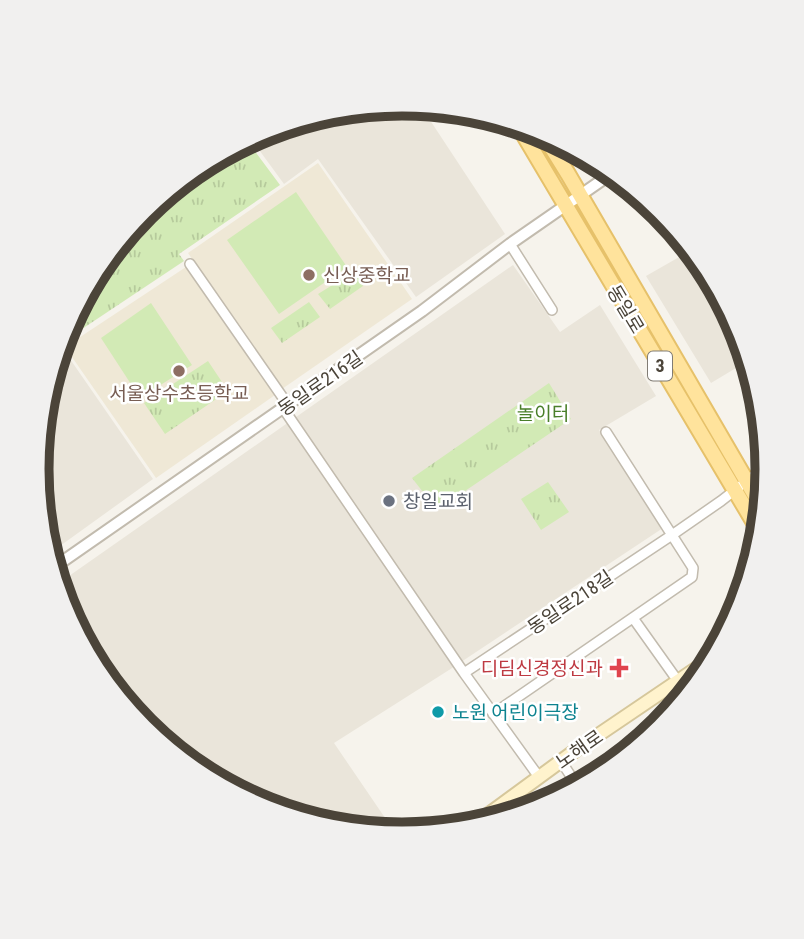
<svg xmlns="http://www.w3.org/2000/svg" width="804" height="939" font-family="'Roboto Condensed','Noto Sans KR',sans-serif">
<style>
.residential{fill:#eae5da}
.education{fill:#efe8d6}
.grass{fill:url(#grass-tufts)}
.garden{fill:#d2eab5}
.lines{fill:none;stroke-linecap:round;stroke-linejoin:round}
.minor-casing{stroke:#c2bbae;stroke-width:12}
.tertiary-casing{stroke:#c2bbae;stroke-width:14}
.secondary-casing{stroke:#d6c79b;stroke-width:16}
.primary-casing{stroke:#e6c16a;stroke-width:18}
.minor{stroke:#fff;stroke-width:9}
.tertiary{stroke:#fff;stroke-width:10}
.secondary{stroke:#fff3cd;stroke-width:12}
.primary{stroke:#ffe39c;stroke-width:14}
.education-dot{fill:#8d6e63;stroke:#fff;stroke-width:2.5}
.worship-dot{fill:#6b7280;stroke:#fff;stroke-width:2.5}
.health-dot{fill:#e0444e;stroke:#fff;stroke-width:2.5}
.culture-dot{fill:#0f9aa8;stroke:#fff;stroke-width:2.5}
.labels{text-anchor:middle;stroke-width:5;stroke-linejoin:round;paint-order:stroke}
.shield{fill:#fff;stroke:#817c74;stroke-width:2}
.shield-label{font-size:18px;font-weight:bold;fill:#4b4439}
.education-label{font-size:19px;fill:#785e54;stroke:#fff;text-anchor:start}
.street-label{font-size:19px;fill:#4b4439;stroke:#fff}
.park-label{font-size:19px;fill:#4a7f2a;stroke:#fff}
.worship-label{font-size:19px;fill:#5b616d;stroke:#fff;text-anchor:start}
.health-label{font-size:19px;fill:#be3a42;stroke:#fff;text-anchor:end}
.culture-label{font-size:19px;fill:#0d838f;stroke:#fff;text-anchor:start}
.rim{fill:none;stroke:#4b4439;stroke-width:9}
</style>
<defs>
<pattern id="grass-tufts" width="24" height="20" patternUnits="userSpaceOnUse" patternTransform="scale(1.75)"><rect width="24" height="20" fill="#d2eab5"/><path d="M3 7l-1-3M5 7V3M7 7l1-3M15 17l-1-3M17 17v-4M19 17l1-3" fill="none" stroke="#b6ca9c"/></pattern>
</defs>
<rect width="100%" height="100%" fill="#f6f3ec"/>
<path class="residential" d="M402,104L422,108L505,234L416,297L318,159L284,184L251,139L263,132Z
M688,252L740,330L746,362L711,383L646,276Z
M513,265L560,332L600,305L656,396L599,430L663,528L449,670L334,743L396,834L262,807L143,727L64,609L59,583Z
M61,346L153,479L53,551L37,469Z"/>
<path class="education" d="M318,163L412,299L282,389L188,253Z
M186,267L275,395L156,478L65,347Z"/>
<path class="grass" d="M248,142L280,185L179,254L184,261L64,341L65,329L144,211Z
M355,271L363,286L330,309L318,294Z
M309,302L320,317L282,343L271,328Z
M208,361L228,391L165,434L144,403Z
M549,383L571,419L437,510L412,478Z
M548,482L569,512L541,530L521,499Z"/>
<path class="garden" d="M296,192L347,267L279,314L227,240Z
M151,303L192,365L140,398L101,338Z"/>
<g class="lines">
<defs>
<path id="minor" d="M510,244L552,310
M190,264L288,405
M283,408L464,673L539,777
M633,618L685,691
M464,673L672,535L721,501L766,466
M493,714L692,577L693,568L606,432
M561,761L576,784"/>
<path id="tertiary" d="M56,566L422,311L510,244L608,176"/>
<path id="secondary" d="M482,819L576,750L703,664"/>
<path id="primary" d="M519,127L756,526
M542,132L568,174L760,504"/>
</defs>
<use href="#minor" class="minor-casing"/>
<use href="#tertiary" class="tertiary-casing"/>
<use href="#secondary" class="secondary-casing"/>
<use href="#primary" class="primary-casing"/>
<use href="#minor" class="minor"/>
<use href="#tertiary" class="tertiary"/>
<use href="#secondary" class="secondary"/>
<use href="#primary" class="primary"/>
</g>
<g class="education-dot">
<circle cx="309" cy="275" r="7"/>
<circle cx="179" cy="371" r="7"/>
</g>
<circle class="worship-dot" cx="389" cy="501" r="7"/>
<path class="health-dot" d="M615.5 657.5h7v7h7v7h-7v7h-7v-7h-7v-7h7z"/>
<circle class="culture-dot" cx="438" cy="712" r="7"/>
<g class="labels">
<rect class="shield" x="648" y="351.5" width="24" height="29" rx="5"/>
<g class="shield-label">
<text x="660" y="372">3</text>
</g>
<g class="education-label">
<text x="323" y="282">신상중학교</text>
<text x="179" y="400" text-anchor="middle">서울상수초등학교</text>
</g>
<g class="street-label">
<text transform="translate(626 309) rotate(59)" y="7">동일로</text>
<text transform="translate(320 383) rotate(-35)" y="7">동일로216길</text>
<text transform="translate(570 602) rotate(-34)" y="7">동일로218길</text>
<text transform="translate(579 749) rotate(-35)" y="7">노해로</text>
</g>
<g class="park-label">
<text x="543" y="420">놀이터</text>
</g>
<g class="worship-label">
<text x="403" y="508">창일교회</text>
</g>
<g class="health-label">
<text x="603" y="675">디딤신경정신과</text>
</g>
<g class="culture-label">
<text x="452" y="719">노원 어린이극장</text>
</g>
</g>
<path d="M0 0H804V939H0ZM49 469a353 353 0 1 1 706 0a353 353 0 1 1-706 0Z" fill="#f1f0ef" fill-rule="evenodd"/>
<path class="rim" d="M49 469a353 353 0 1 1 706 0a353 353 0 1 1-706 0Z"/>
</svg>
